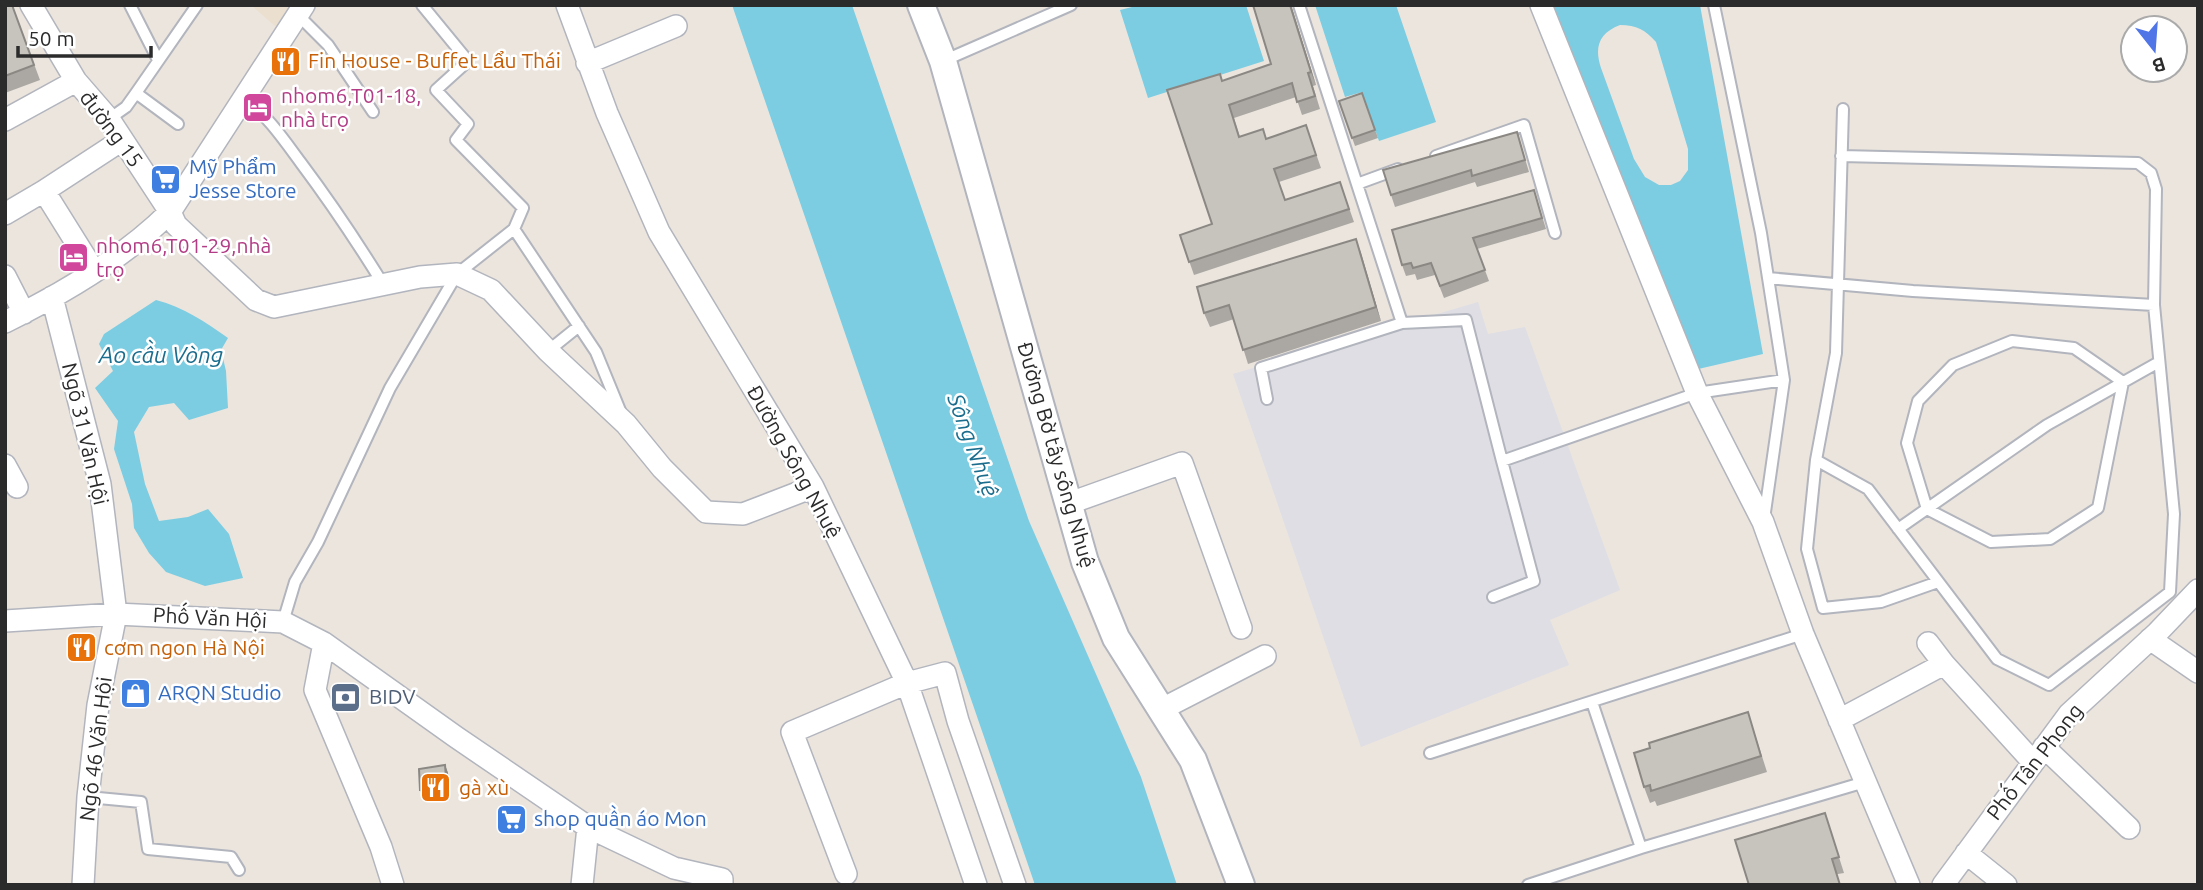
<svg xmlns="http://www.w3.org/2000/svg" width="2203" height="890" font-family="Ubuntu,sans-serif">
<style>
.industrial{fill:#dfdee4}
.education{fill:#ebe0cf}
.water{fill:#7ccde2;fill-rule:evenodd}
.lines{fill:none;stroke-linecap:round;stroke-linejoin:round}
.service-casing{stroke:#b2b5bd;stroke-width:14}
.minor-casing{stroke:#b2b5bd;stroke-width:24}
.tertiary-casing{stroke:#b2b5bd;stroke-width:30}
.service{stroke:#fff;stroke-width:10}
.minor{stroke:#fff;stroke-width:21}
.tertiary{stroke:#fff;stroke-width:26}
.wall{fill:#aba8a3}
.shaded-wall{fill:#8b8884}
.building{fill:#c7c3bd;stroke:#8b8884;stroke-width:2}
.labels{text-anchor:middle;stroke-width:5;stroke-linejoin:round;paint-order:stroke}
.food-label{font-size:21px;fill:#c56008;stroke:#fff;text-anchor:start}
.hotel-label{font-size:21px;fill:#b23c85;stroke:#fff;text-anchor:start}
.street-label{font-size:21px;fill:#2b2b2b;stroke:#fff}
.shop-label{font-size:21px;fill:#366cbe;stroke:#fff;text-anchor:start}
.service-label{font-size:21px;fill:#4e5e75;stroke:#fff;text-anchor:start}
.water-label{font-size:23px;font-style:italic;fill:#1b6d8e;stroke:#fff}
</style>
<rect width="100%" height="100%" fill="#ebe5de"/>
<path class="industrial" d="M1478,302L1488,334L1525,327L1620,590L1550,620L1569,665L1361,747L1233,374Z"/>
<path class="education" d="M251,5H302L283,33Z"/>
<path class="water" d="M732,5H852L1029,521L1141,777L1177,885H1035Z
M1140,5H1246L1264,61L1148,98L1120,10Z
M1315,5H1396L1436,122L1379,141L1362,92L1345,97Z
M1551,5H1700L1763,354L1694,370ZM1620,25C1637,25 1645,30 1656,42L1688,149V170L1680,181L1671,185H1659L1645,177L1634,159L1601,68C1594,47 1599,33 1620,25Z
M156,300C184,307 205,322 228,338L221,350L226,371L228,408L189,420L174,403L149,407L134,432L145,484L159,521L188,517L208,509L229,534L243,578L205,586L166,572L149,553L134,528L132,504L114,449L118,421L95,388L113,371L99,344L104,334Z"/>
<g class="lines">
<defs>
<path id="service" d="M130,5L158,60
M1299,5L1402,323
M1714,5L1761,233L1784,380L1764,519
M298,15L328,45L373,112
M943,61L1071,5
M136,93L178,124
M244,98C267,115 284,140 301,163C331,203 357,242 383,284
M1843,109L1836,353L1816,460L1807,549L1823,608L1881,602L1938,582
M109,119L126,107L136,93L197,5
M1436,156L1524,125L1555,233
M1841,156L2138,163L2151,173L2156,189L2154,305
M1357,184L1398,169
M514,229L596,352L621,413
M1768,278L1913,291L2154,305L2174,514L2170,592L2049,685L1997,659L1868,489L1816,460
M2012,341L2074,348L2123,382L2098,508L2050,539L1991,542L1927,509L1907,443L1918,401L1953,365Z
M548,351L579,326
M1267,399L1261,368L1402,323L1466,320L1502,461
M1898,529L2047,425L2159,362
M1493,597L1534,581L1502,461L1697,393L1784,380
M283,622L295,582L318,542L390,388L457,274L514,229L523,208L456,140L468,124L436,90L468,61L422,5
M1592,702L1641,848
M1430,753L1803,634
M88,797L141,802L148,849L231,857L239,870
M1528,885L1641,848L1865,782"/>
<path id="minor" d="M31,5L76,81L109,119L170,212L176,225L256,300L274,307L420,277L457,274L491,290L548,351L626,424L662,468L706,512L743,514L813,487
M567,5L607,113L659,232L813,487L907,683L976,885
M1541,5L1697,393L1763,522L1803,634L1909,885
M587,63L676,26
M5,120L76,81
M44,191L122,140
M5,214L44,191L94,271
M5,276L24,313
M52,297L100,484L116,614L98,705L88,797L83,885
M5,322C64,293 124,258 170,212L304,5
M5,465L17,487
M1070,503L1182,463L1241,628
M5,621L116,614L283,622L324,643L456,737L588,827L582,885
M2150,639L2198,672
M324,643L315,690L381,847L393,885
M1928,643L1944,664L2033,762
M1162,709L1265,656
M1839,720L1944,664
M2044,747L2129,828
M588,827L674,868L722,879V885
M1966,853L2006,885
M846,874L792,732L907,683L945,673L958,721L1015,885
M1943,885L2069,714L2157,633L2198,590"/>
<path id="tertiary" d="M921,5L943,61L1085,562L1116,638L1193,760L1241,885"/>
</defs>
<use href="#service" class="service-casing"/>
<use href="#minor" class="minor-casing"/>
<use href="#tertiary" class="tertiary-casing"/>
<use href="#service" class="service"/>
<use href="#minor" class="minor"/>
<use href="#tertiary" class="tertiary"/>
</g>
<path class="wall" d="M5,5H12L40,80L5,93Z
M1253,5H1291L1316,85L1313,86L1320,109L1302,115L1296,97L1234,118L1240,137L1266,139L1306,125L1321,168L1279,182L1285,200L1340,182L1354,222L1194,275L1180,235L1212,224L1222,81L1271,64Z
M1362,93L1378,138L1355,146L1339,101Z
M1517,132L1529,172L1477,187L1475,182L1395,207L1391,195Z
M1534,190L1546,229L1477,249L1489,281L1444,298L1435,275L1417,280L1415,274L1406,276L1402,265Z
M1356,239L1381,321L1248,364L1234,319L1210,327L1204,313Z
M1748,712L1767,772L1657,806L1655,801L1650,803L1644,787L1650,748Z
M445,765L448,773L450,798H423L420,790Z
M1825,813L1844,873L1838,874L1749,885Z"/>
<path class="shaded-wall" d="M1290,5H1291L1316,85L1311,72Z
M1356,239L1361,253L1381,321L1376,307Z
M445,765L448,773L450,798L447,790Z"/>
<path class="building" d="M5,5H12L34,65L5,76Z
M1253,5H1290L1311,72L1308,73L1315,96L1297,102L1292,83L1229,105L1239,137L1263,129L1266,139L1306,125L1316,155L1274,169L1285,200L1340,182L1349,209L1189,262L1180,235L1212,224L1167,90L1220,74L1222,81L1271,64Z
M1362,93L1375,130L1352,138L1339,101Z
M1517,132L1525,160L1472,176L1471,170L1391,195L1383,170Z
M1534,190L1542,218L1473,238L1485,270L1440,286L1431,263L1413,268L1411,263L1402,265L1392,230Z
M1356,239L1376,307L1243,350L1229,305L1204,313L1197,287Z
M1748,712L1761,756L1651,791L1650,785L1644,787L1634,753L1650,748L1649,743Z
M445,765L447,790H420L419,769Z
M1825,813L1839,857L1832,859L1840,885H1749L1735,840Z"/>
<defs>
<symbol id="restaurant-square" viewBox="-11 -11 22 22"><rect x="-9" y="-9" width="18" height="18" rx="4" fill="#e8710a" stroke="#fff"/><path d="M-5-6h1v4h1v-4h1v4h1v-4h1v5L-1.5 .5V6h-2V.5L-5-1ZM5-6V6H3V1.5H1.5Q1.5-4 5-6Z" fill="#fff"/></symbol>
<symbol id="hotel-square" viewBox="-11 -11 22 22"><rect x="-9" y="-9" width="18" height="18" rx="4" fill="#d1479c" stroke="#fff"/><path d="M-6-4.5h1.5V1H6V5H4.5V3h-9V5H-6ZM-4 0a1.8 1.8 0 1 1 3.6 0ZM.5 0V-2.5h3Q6-2.5 6 0Z" fill="#fff"/></symbol>
<symbol id="supermarket-square" viewBox="-11 -11 22 22"><rect x="-9" y="-9" width="18" height="18" rx="4" fill="#3f7fe0" stroke="#fff"/><path d="M-6-5.5h2.5l.6 2H6L4.5 2H-2.5L-4.4-4H-6ZM-1.5 3.2a1.3 1.3 0 1 0 .1 0ZM3 3.2a1.3 1.3 0 1 0 .1 0Z" fill="#fff"/></symbol>
<symbol id="shop-square" viewBox="-11 -11 22 22"><rect x="-9" y="-9" width="18" height="18" rx="4" fill="#3f7fe0" stroke="#fff"/><path d="M-5-2.5h2.3a2.7 3.5 0 0 1 5.4 0H5L5.5 6h-11ZM-1.5-2.5h3a1.5 2.3 0 0 0-3 0Z" fill="#fff"/></symbol>
<symbol id="bank-square" viewBox="-11 -11 22 22"><rect x="-9" y="-9" width="18" height="18" rx="4" fill="#5c6f8a" stroke="#fff"/><path d="M-6-4H6V4H-6ZM0-2.3a2.3 2.3 0 1 0 0 4.6a2.3 2.3 0 1 0 0-4.6Z" fill="#fff"/></symbol>
</defs>
<g fill-rule="evenodd">
<use href="#restaurant-square" x="268" y="44" width="35" height="35"/>
<use href="#hotel-square" x="240" y="90" width="35" height="35"/>
<use href="#supermarket-square" x="148" y="162" width="35" height="35"/>
<use href="#hotel-square" x="56" y="240" width="35" height="35"/>
<use href="#restaurant-square" x="64" y="630" width="35" height="35"/>
<use href="#shop-square" x="118" y="676" width="35" height="35"/>
<use href="#bank-square" x="328" y="680" width="35" height="35"/>
<use href="#restaurant-square" x="418" y="770" width="35" height="35"/>
<use href="#supermarket-square" x="494" y="802" width="35" height="35"/>
</g>
<g class="labels">
<g class="food-label">
<text x="308" y="68">Fin House - Buffet Lẩu Thái</text>
<text x="104" y="655">cơm ngon Hà Nội</text>
<text x="459" y="795">gà xù</text>
</g>
<g class="hotel-label">
<text x="281" y="103">nhom6,T01-18,<tspan x="281" dy="24">nhà trọ</tspan></text>
<text x="96" y="253">nhom6,T01-29,nhà<tspan x="96" dy="24">trọ</tspan></text>
</g>
<g class="street-label">
<text transform="translate(111 129) rotate(53)" y="7">đường 15</text>
<text transform="translate(85 434) rotate(77)" y="7">Ngõ 31 Văn Hội</text>
<text transform="translate(1056 455) rotate(74)" y="7">Đường Bờ tây sông Nhuệ</text>
<text transform="translate(794 462) rotate(61)" y="7">Đường Sông Nhuệ</text>
<text transform="translate(210 618) rotate(3)" y="7">Phố Văn Hội</text>
<text transform="translate(96 749) rotate(-83)" y="7">Ngõ 46 Văn Hội</text>
<text transform="translate(2035 762) rotate(-52)" y="7">Phố Tân Phong</text>
</g>
<g class="shop-label">
<text x="189" y="174">Mỹ Phẩm<tspan x="189" dy="24">Jesse Store</tspan></text>
<text x="158" y="700">ARQN Studio</text>
<text x="534" y="826">shop quần áo Mon</text>
</g>
<g class="service-label">
<text x="369" y="704">BIDV</text>
</g>
<g class="water-label">
<text x="161" y="363">Ao cầu Vòng</text>
<text transform="translate(973 445) rotate(70)" y="8">Sông Nhuệ</text>
</g>
</g>
<rect width="2203" height="890" fill="none" stroke="#2b2b2b" stroke-width="14"/>
<g transform="translate(2154 49) rotate(163)"><circle r="33" fill="#ffffff" stroke="#aaaaaa" stroke-width="2"/>
<path d="M0-5L12 26L0 18L-12 26Z" fill="#4f75e7"/>
<text y="-10" font-size="19" font-weight="bold" text-anchor="middle" fill="#2b2b2b">B</text>
</g>
<path d="M18 46v10h133v-10" fill="none" stroke="#2b2b2b" stroke-width="3.5"/>
<text x="28" y="46" font-size="21" fill="#2b2b2b" stroke="#ffffff" stroke-width="5" paint-order="stroke">50 m</text>
</svg>
